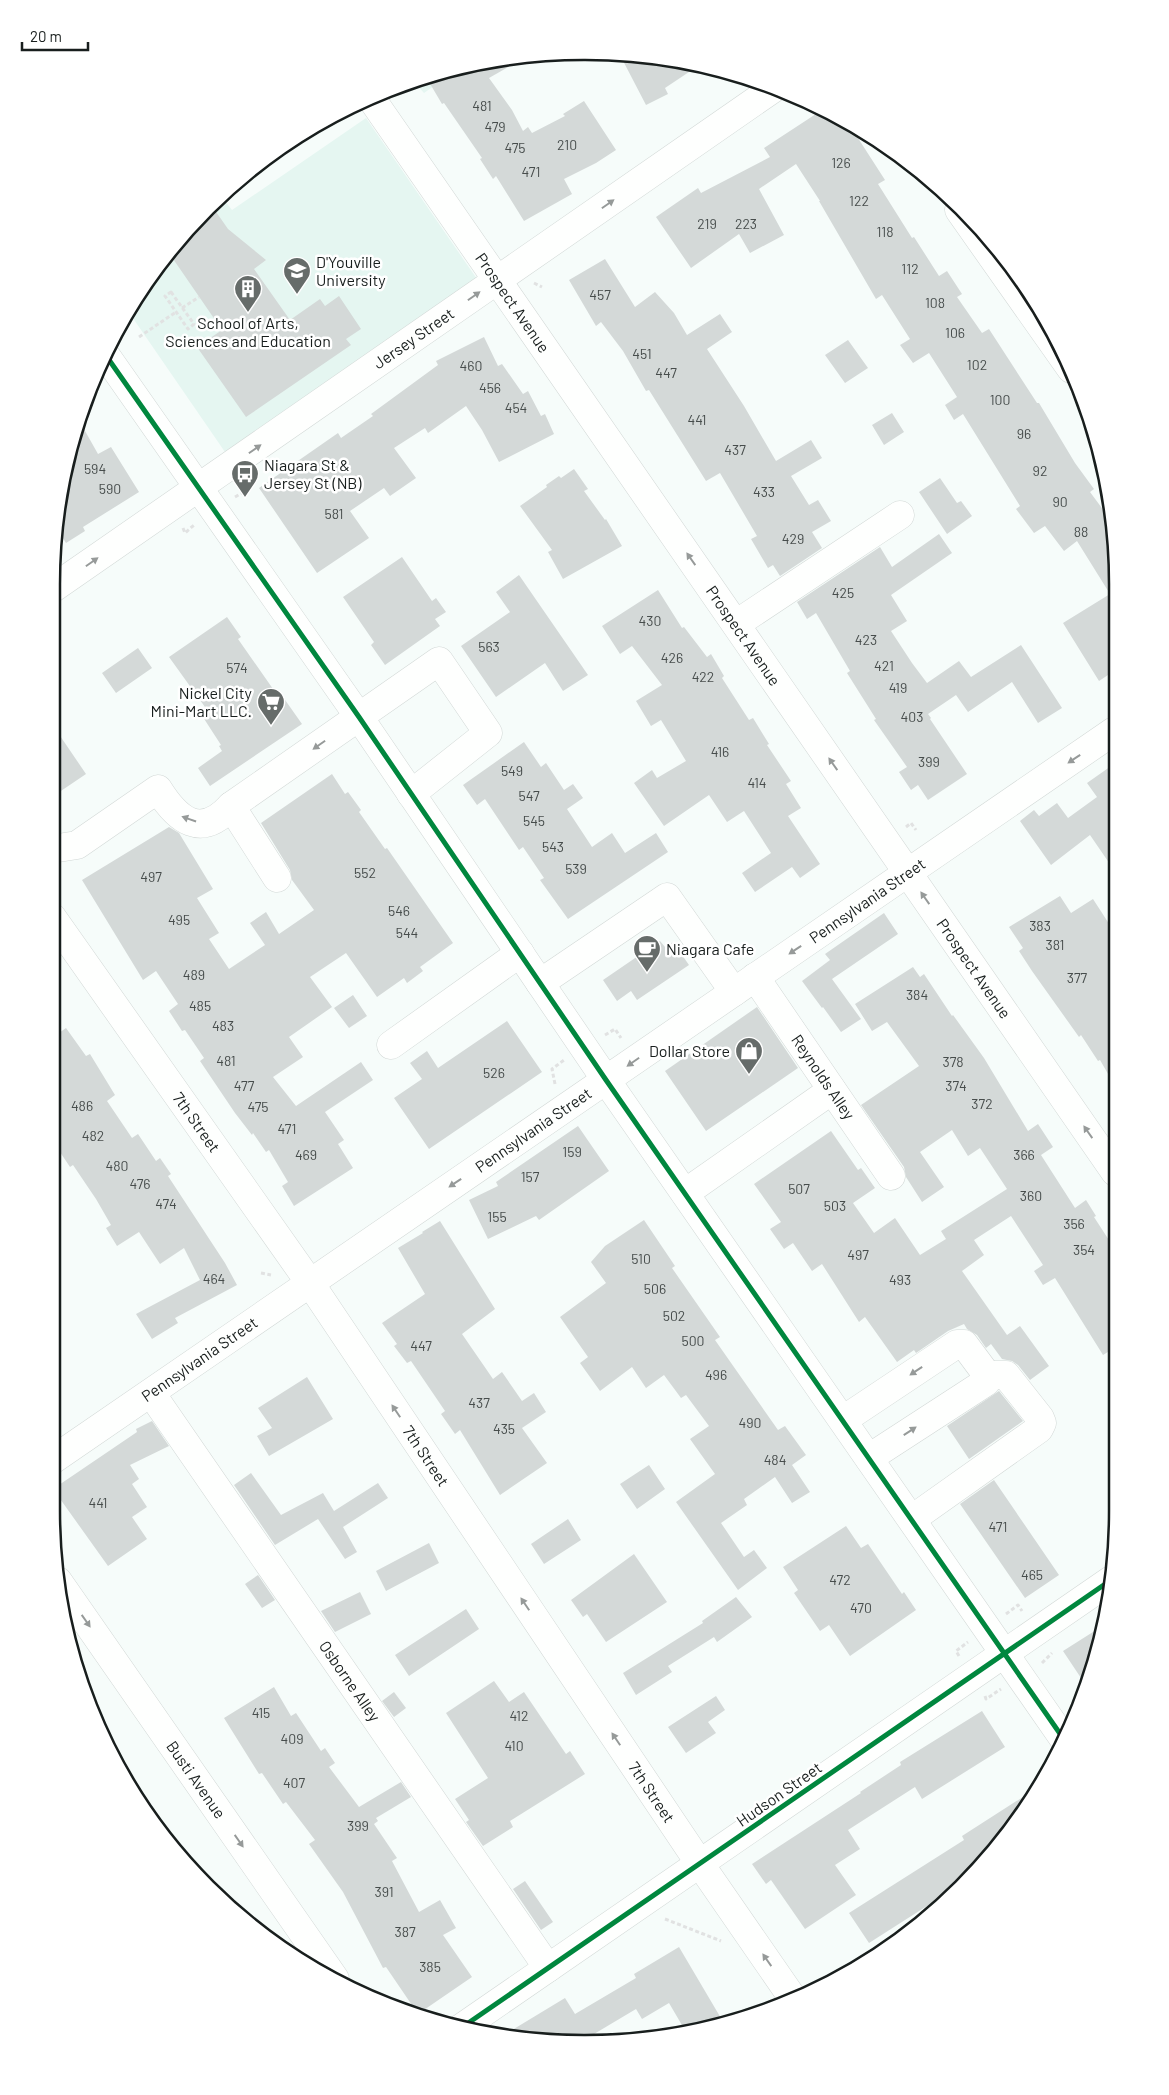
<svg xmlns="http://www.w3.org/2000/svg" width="1169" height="2095" font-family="Barlow,sans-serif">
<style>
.built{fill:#e5f6f1}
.building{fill:#d4d9d8}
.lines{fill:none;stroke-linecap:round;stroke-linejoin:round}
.minor-casing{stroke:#d2d8d6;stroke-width:29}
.major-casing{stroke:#d2d8d6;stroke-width:29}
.path{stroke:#e1e2e2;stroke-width:3;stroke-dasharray:4 2.5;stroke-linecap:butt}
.minor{stroke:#fefffe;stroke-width:28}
.major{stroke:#fefffe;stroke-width:28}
.cycleway-casing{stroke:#fff;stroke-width:8}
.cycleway{stroke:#00873e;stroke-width:5}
.oneway{fill:#969a99}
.labels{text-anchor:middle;stroke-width:5;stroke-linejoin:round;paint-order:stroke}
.number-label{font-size:14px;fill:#474d4c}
.poi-label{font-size:16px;fill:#181e1d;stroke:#fff;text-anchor:start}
.street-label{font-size:16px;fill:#181e1d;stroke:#fff}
.rim{fill:none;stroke:#181e1d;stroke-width:2.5}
</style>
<rect width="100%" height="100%" fill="#f6fcfa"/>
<path class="built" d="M461,67L424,93L414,82L446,69Z
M366,118L477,279L225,452L128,311L183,233L222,197L232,210Z"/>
<path class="building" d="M620,55L654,56L698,66L665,88L668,94L646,105Z
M522,57V59L489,78L512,110L523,131L528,127L532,133L565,116L563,114L584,101L616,150L596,163L564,179L572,194L524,221L496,176L493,179L480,159L482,158L444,103L442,104L429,82L454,68Z
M822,110L847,121L885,180L878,184L912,238L914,237L939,276L947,271L962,294L957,297L982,333L989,329L1037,403H1039L1075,463L1094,489L1090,492L1113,523L1114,671L1099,681L1063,623L1110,594L1077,541L1064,551L1045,526L1034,533L1016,509L1020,506L963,414L954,420L945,405L957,397L929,353L913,363L900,345L910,339L882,295L876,299L819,201H820L796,164L759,189L784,235L750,253L739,234L691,268L656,217L698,188L701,193L770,157L764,148Z
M212,206L228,229L266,260L254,269L290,320L320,299L325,306L339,296L361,329L346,339L351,345L246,417L197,347L222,330L169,253L183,233Z
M605,259L635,307L655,292L674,313L687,335L720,314L732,332L707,349L744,406L776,461L811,440L822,458L791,476L809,505L818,500L831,521L812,532L822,548L780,576L773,565L768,568L751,539L757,536L720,473L706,481L649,390L646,391L623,351L601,322L596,326L569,280Z
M484,337L498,366L502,364L523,394L528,391L541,416L545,414L554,434L499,462L482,430L466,406L428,433L425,428L394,448L416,478L390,496L384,488L350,511L369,538L317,573L259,488L338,433L341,438L373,416L371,414L438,365L436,361Z
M848,340L868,368L845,383L825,355Z
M892,413L904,432L884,445L872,425Z
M80,422L98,454L111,447L139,492L83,527L85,531L66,543L56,527L70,446Z
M574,469L588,489L584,491L605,520L606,519L622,546L563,579L548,552L552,550L520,506L547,487L546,485L559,476L561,478Z
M940,478L957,503L961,501L972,516L947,534L919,492Z
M939,534L952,553L891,595L907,621L891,631L912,663L927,683L959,661L971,677L1021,645L1062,708L1038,723L1012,682L968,712L956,695L928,714L931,718L930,719L967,774L928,800L918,785L911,790L899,772L907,767L874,720L876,719L847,673L850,671L816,613L807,619L797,602L880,547L892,567Z
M402,557L432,601L436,598L446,612L435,619L440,626L385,665L371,645L374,642L343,597Z
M519,575L588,675L563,691L545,663L496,697L461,646L510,612L496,592Z
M658,590L682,628L684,627L707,657L711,654L724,676L722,678L749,720L753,718L769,744L767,745L791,781L786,784L801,808L788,816L820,864L800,878L792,867L755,892L742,873L771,853L744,811L727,822L709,795L664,826L634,783L652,770L657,778L686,761L661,720L651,726L636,701L662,685L632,646L620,654L602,626Z
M227,617L241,637L238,639L280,699L283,697L302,724L210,786L198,768L222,751L219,746L221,745L199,711L205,707L169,657Z
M138,648L152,668L116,693L102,673Z
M52,724L86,774L52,797Z
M524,742L541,767L546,763L564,790L573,784L583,798L567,809L592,847L612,833L625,853L656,833L668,852L568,919L540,880L544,878L523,847L519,850L485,799L477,805L463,785Z
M1114,764V870L1090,835L1051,865L1020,821L1034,810L1039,816L1057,803L1068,818L1097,797L1087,783Z
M332,774L345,794L348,792L361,810L359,812L385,849L387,848L453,943L420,967L423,971L407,983L404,978L377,997L346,953L310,977L332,1007L289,1037L303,1057L273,1077L296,1106L361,1062L373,1080L325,1112L344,1140L338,1144L353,1168L294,1206L282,1186L288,1182L269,1150L266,1152L253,1133L252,1135L235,1113L200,1061L204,1058L185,1030L182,1031L169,1011L178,1004L156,971L143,980L82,880L169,827L179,833L213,889L197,898L219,933L209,939L229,969L265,945L250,923L266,912L279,934L314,910L292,880L290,870L261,823Z
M1060,896L1071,913L1093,899L1115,933V1086L1100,1060L1098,1061L1081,1035L1079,1037L1032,971L1019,951L1023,948L1009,927Z
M884,913L898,934L832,979L861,1019L841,1032L823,1007L822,1008L802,981L830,960L825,954Z
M660,941L665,947L673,942L689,965L637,1000L631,991L617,1001L603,980Z
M913,967L920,977L924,974L952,1016L953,1015L984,1058L1028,1131L1038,1124L1053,1147L1041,1155L1075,1208L1086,1200L1096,1216L1094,1217L1116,1251V1347L1103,1355L1055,1278L1043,1285L1034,1271L1043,1265L1011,1216L974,1240L984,1255L962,1271L1007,1335L1020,1326L1049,1366L1030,1380L1018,1365L1012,1361L1002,1359L991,1344L986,1348L977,1335L967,1329L964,1324L948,1331L916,1353L914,1350L897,1362L865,1317L859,1322L822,1264L812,1271L793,1243L784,1249L770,1229L781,1222L754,1184L831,1131L858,1170L861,1168L875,1188L853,1203L874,1233L895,1218L920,1255L946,1239L941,1231L1007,1189L980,1148L968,1156L952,1130L920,1152L944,1187L922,1202L906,1177L904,1167L861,1105L919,1066L887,1022L872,1031L855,1004Z
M353,995L367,1016L349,1028L334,1008Z
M757,1007L798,1068L706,1131L665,1071Z
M507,1021L542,1072L429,1149L394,1098L422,1079L410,1063L427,1051L438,1068Z
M66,1028L86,1056L90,1054L115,1095L107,1101L132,1138L138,1134L156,1161L160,1158L171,1174L168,1176L225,1263L237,1285L175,1318L178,1323L152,1339L136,1314L200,1280L184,1248L160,1264L139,1232L117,1246L106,1228L111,1225L96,1199L73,1165L70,1167L52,1140V1038Z
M578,1126L609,1171L539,1220L536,1216L488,1239L469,1200L498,1186L496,1182Z
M644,1220L675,1266L672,1268L720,1337L715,1340L778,1430L785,1426L806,1455L792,1465L810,1492L792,1503L775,1477L744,1499L747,1505L721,1523L744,1557L754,1550L767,1568L738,1590L676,1502L715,1474L690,1439L709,1426L686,1395L681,1398L664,1375L646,1388L632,1367L600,1391L580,1363L588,1357L560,1317L606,1283L591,1262L605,1246Z
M440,1221L495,1309L462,1334L493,1379L502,1372L522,1401L534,1393L546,1412L522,1428L547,1463L500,1495L460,1430L455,1434L441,1414L445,1411L411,1361L407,1363L394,1346L397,1344L382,1323L425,1294L398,1248L423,1233L422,1232Z
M307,1377L333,1419L269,1456L257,1436L272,1428L258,1408Z
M999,1391L1023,1421L969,1459L947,1426Z
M152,1421L169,1446L130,1465L139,1479L132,1484L147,1507L132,1517L147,1539L108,1566L53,1489L137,1432L136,1429Z
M649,1465L665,1489L637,1509L620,1484Z
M251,1473L281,1515L323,1493L334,1511L378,1483L388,1498L343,1527L357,1552L345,1559L318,1519L275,1545L234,1485Z
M994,1480L1059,1575L1025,1598L960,1504Z
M568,1519L581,1540L544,1564L531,1544Z
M846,1526L861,1548L868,1544L902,1594L904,1592L916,1610L850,1656L829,1625L820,1631L794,1593L798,1590L783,1567Z
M429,1543L439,1563L386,1591L376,1571Z
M634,1554L667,1602L606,1642L587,1614L583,1617L571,1600Z
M258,1575L275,1600L262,1608L245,1584Z
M360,1592L371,1614L335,1632L321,1611Z
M736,1597L752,1617L717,1642L714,1637L668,1666L672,1672L636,1695L623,1673L703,1623L702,1621Z
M466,1609L479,1629L409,1676L395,1655Z
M1104,1625L1100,1649L1085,1684L1063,1651Z
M494,1681L509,1702L524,1692L566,1754L570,1751L585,1774L510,1821L513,1827L483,1846L466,1822L469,1820L455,1799L488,1778L446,1713Z
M274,1687L291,1716L296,1713L321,1751L325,1748L335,1763L329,1767L359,1807L401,1782L411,1797L376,1818L378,1821L374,1824L397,1858L392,1861L419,1912L440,1900L456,1928L443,1935L472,1977L418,2014L386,1967L383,1968L343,1892L309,1844L315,1840L286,1802L283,1804L262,1773L259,1774L224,1718Z
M394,1692L406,1708L394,1717L382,1701Z
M716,1696L725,1710L708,1722L716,1733L686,1753L668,1727Z
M982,1711L1005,1747L922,1799L915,1787L848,1830L860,1849L835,1865L856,1895L805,1929L771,1880L766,1884L752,1864L861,1793L860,1792L901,1765L900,1762Z
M1040,1786L1007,1835L963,1883L869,1943L849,1913L964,1840L962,1836Z
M525,1881L553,1922L541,1930L513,1889Z
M679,1947L725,2025L686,2032L669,2003L642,2019L636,2009L589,2037L593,2043H549L504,2035L565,1998L575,2014L636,1978L634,1974Z"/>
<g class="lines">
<defs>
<g id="minor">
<path id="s1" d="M371,98L1115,1172"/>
<path d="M959,210L1071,369"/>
<path id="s2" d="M52,589L774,88"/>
<path d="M736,624L900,515"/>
<path d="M231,806L277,878"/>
<path d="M52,849L77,845L158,789C178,821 201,839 231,806L439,661L488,733L411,794"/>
<path id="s3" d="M52,917L310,1283L700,1864L794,2000"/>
<path id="s4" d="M755,977L891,1176"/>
<path d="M540,983L667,897L734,992"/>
<path d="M391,1045L520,953"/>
<path d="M685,1193L832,1090"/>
<path id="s5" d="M151,1393L548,1968"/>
<path d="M843,1420L957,1344H964L987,1375L986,1382L869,1458"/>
<path id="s6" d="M51,1461L1114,731"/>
<path d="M912,1519L1039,1429L1042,1423L1040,1418L1006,1375H987"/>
<path id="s7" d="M58,1581L335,1979"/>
<path d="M461,2028L1111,1580"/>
</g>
<path id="major" d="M107,357L359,717L606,1080L1063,1738"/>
</defs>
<use href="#minor" class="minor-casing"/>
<use href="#major" class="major-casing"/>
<path class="path" d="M534,283L542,287
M171,292L194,324L188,329L165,296Z
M182,308L199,297
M139,337L176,312
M235,497L245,491L242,487
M183,528L185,533L194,525
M906,827L911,823L916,830
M605,1035L615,1029L621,1038
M555,1084L552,1069L564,1060
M261,1273L271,1275
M1006,1614L1018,1605L1022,1611
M959,1656L956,1651L968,1642
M1042,1663L1052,1653
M985,1696L986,1699L1001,1689
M665,1919L721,1941"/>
<use href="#minor" class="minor"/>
<use href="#major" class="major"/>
<defs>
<path id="cycleway" d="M107,357L359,717L606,1080L1063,1738
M461,2028L1111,1580"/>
</defs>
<use href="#cycleway" class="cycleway-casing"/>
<use href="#cycleway" class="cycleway"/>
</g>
<defs><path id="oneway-solid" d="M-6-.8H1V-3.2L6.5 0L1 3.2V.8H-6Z" transform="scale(1.25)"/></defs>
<g class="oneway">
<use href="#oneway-solid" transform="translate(608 204) rotate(-35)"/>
<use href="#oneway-solid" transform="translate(474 296) rotate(-35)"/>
<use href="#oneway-solid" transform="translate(255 449) rotate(-35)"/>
<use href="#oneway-solid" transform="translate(691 559) rotate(-125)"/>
<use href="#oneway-solid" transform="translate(92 562) rotate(-35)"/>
<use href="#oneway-solid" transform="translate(319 745) rotate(145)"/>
<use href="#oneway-solid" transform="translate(1074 759) rotate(146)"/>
<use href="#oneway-solid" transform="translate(833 764) rotate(-125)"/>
<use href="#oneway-solid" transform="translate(189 819) rotate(-161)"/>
<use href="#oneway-solid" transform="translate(925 898) rotate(-125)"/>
<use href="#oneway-solid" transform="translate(795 950) rotate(146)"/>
<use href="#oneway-solid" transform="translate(633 1062) rotate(145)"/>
<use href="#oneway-solid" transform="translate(1088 1132) rotate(-125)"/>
<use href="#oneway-solid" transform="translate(455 1183) rotate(146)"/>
<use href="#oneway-solid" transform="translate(916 1371) rotate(146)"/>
<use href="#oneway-solid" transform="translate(396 1411) rotate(-124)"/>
<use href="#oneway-solid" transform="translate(910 1431) rotate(-33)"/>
<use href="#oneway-solid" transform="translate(525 1604) rotate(-124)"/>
<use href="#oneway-solid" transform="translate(86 1621) rotate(55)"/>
<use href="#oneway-solid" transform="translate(616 1739) rotate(-124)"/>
<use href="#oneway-solid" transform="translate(239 1841) rotate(55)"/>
<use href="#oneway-solid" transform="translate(767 1960) rotate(-125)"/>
</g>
<defs>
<symbol id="university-pin" viewBox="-11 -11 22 30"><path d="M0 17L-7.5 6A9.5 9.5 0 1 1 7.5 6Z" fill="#666c6a" stroke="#fff"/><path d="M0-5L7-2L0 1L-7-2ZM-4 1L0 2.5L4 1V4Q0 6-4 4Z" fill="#fff"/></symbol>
<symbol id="building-pin" viewBox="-11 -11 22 30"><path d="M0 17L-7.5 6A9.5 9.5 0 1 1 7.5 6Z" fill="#666c6a" stroke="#fff"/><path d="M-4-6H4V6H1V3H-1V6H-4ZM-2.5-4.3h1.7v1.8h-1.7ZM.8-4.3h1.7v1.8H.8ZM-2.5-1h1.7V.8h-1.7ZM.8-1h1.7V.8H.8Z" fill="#fff"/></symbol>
<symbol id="bus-pin" viewBox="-11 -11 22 30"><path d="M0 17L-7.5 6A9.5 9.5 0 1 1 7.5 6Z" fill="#666c6a" stroke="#fff"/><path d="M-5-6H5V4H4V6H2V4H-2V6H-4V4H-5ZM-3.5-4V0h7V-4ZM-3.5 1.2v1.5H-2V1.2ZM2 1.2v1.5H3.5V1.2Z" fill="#fff"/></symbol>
<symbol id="supermarket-pin" viewBox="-11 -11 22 30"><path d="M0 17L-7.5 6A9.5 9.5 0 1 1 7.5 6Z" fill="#666c6a" stroke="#fff"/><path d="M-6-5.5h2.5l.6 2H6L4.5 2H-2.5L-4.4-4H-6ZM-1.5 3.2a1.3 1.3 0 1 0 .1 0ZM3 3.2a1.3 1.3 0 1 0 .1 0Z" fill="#fff"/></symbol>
<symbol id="cafe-pin" viewBox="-11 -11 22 30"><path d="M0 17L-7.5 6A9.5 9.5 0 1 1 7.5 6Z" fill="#666c6a" stroke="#fff"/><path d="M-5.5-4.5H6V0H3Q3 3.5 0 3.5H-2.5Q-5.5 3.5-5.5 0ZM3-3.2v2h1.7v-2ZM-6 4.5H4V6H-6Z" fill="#fff"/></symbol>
<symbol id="shop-pin" viewBox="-11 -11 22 30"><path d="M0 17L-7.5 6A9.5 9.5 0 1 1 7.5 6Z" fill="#666c6a" stroke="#fff"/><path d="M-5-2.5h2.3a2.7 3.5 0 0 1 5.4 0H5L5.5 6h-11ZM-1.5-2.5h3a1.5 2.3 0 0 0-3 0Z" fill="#fff"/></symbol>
</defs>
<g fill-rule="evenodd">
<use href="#university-pin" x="281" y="255" width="32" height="43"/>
<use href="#building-pin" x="232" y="273" width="32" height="43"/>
<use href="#bus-pin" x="229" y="458" width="32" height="43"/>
<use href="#supermarket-pin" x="255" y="686" width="32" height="43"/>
<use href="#cafe-pin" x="631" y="933" width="32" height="43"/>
<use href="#shop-pin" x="733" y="1035" width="32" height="43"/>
</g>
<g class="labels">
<g class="number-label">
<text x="482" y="111">481</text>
<text x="495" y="132">479</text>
<text x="567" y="150">210</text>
<text x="515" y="153">475</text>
<text x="841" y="168">126</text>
<text x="531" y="177">471</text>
<text x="859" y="206">122</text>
<text x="707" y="229">219</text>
<text x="746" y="229">223</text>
<text x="885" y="237">118</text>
<text x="910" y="274">112</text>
<text x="600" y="300">457</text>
<text x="935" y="308">108</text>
<text x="955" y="338">106</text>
<text x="642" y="359">451</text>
<text x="977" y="370">102</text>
<text x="471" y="371">460</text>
<text x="666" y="378">447</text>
<text x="490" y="393">456</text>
<text x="1000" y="405">100</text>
<text x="516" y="413">454</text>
<text x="697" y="425">441</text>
<text x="1024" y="439">96</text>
<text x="735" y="455">437</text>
<text x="95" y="474">594</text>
<text x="1040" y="476">92</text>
<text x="110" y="494">590</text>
<text x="764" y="497">433</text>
<text x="1060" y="507">90</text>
<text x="334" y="519">581</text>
<text x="1081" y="537">88</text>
<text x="793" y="544">429</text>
<text x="843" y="598">425</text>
<text x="650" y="626">430</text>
<text x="866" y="645">423</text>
<text x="489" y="652">563</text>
<text x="672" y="663">426</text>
<text x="884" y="671">421</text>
<text x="237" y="673">574</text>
<text x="703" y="682">422</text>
<text x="898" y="693">419</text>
<text x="912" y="722">403</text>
<text x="720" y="757">416</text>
<text x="929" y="767">399</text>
<text x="512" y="776">549</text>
<text x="757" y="788">414</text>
<text x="529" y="801">547</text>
<text x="534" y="826">545</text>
<text x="553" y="852">543</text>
<text x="576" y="874">539</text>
<text x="365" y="878">552</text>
<text x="151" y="882">497</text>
<text x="399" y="916">546</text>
<text x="179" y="925">495</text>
<text x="1040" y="931">383</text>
<text x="407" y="938">544</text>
<text x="1055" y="950">381</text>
<text x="194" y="980">489</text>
<text x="1077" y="983">377</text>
<text x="917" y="1000">384</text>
<text x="200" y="1011">485</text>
<text x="223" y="1031">483</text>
<text x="226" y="1066">481</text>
<text x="953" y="1067">378</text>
<text x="494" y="1078">526</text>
<text x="244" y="1091">477</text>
<text x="956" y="1091">374</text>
<text x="982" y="1109">372</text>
<text x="82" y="1111">486</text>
<text x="258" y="1112">475</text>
<text x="287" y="1134">471</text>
<text x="93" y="1141">482</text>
<text x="572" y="1157">159</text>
<text x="306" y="1160">469</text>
<text x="1024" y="1160">366</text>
<text x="117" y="1171">480</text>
<text x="530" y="1182">157</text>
<text x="140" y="1189">476</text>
<text x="799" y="1194">507</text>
<text x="1031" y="1201">360</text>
<text x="166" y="1209">474</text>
<text x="835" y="1211">503</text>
<text x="497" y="1222">155</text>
<text x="1074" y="1229">356</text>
<text x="1084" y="1255">354</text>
<text x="858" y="1260">497</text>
<text x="641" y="1264">510</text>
<text x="214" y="1284">464</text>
<text x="900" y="1285">493</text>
<text x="655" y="1294">506</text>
<text x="674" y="1321">502</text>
<text x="693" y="1346">500</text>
<text x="421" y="1351">447</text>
<text x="716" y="1380">496</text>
<text x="479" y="1408">437</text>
<text x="750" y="1428">490</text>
<text x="504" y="1434">435</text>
<text x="775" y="1465">484</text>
<text x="98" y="1508">441</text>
<text x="998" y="1532">471</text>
<text x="1032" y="1580">465</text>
<text x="840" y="1585">472</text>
<text x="861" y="1613">470</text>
<text x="261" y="1718">415</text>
<text x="519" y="1721">412</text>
<text x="292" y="1744">409</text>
<text x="514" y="1751">410</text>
<text x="294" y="1788">407</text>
<text x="358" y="1831">399</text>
<text x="384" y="1897">391</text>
<text x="405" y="1937">387</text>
<text x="430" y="1972">385</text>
</g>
<g class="poi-label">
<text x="316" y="268">D'Youville<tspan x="316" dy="18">University</tspan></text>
<text x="248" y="329" text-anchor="middle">School of Arts,<tspan x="248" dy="18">Sciences and Education</tspan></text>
<text x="264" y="471">Niagara St &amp;<tspan x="264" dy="18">Jersey St (NB)</tspan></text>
<text x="252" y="699" text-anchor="end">Nickel City<tspan x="252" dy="18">Mini-Mart LLC.</tspan></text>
<text x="666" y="955">Niagara Cafe</text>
<text x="730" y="1057" text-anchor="end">Dollar Store</text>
</g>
<g class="street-label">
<text dy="6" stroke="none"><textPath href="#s1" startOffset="249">Prospect Avenue</textPath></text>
<text dy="6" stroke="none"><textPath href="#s2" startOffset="440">Jersey Street</textPath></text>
<text dy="6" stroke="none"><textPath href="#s1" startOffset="654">Prospect Avenue</textPath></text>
<text dy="6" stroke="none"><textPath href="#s6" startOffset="990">Pennsylvania Street</textPath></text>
<text dy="6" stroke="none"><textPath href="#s1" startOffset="1059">Prospect Avenue</textPath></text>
<text dy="6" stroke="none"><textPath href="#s4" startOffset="121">Reynolds Alley</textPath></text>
<text dy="6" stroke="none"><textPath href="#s3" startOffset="251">7th Street</textPath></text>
<text dy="6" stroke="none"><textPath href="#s6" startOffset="585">Pennsylvania Street</textPath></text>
<text dy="6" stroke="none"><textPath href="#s6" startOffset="180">Pennsylvania Street</textPath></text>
<text dy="6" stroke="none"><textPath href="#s3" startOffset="656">7th Street</textPath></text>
<text dy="6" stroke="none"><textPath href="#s5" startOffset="350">Osborne Alley</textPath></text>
<text dy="6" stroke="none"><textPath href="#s7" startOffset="242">Busti Avenue</textPath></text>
<text dy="6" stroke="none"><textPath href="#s3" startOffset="1061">7th Street</textPath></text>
<text transform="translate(779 1794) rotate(-35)" y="6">Hudson Street</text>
</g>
</g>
<path d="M0 0H1169V2095H0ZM584 60H585A524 524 0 0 1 1109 584V1511A524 524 0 0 1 585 2035H584A524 524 0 0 1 60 1511V584A524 524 0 0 1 584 60Z" fill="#fff" fill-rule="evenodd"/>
<path class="rim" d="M584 60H585A524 524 0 0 1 1109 584V1511A524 524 0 0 1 585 2035H584A524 524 0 0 1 60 1511V584A524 524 0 0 1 584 60Z"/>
<path d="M22 42v8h66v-8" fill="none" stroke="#181e1d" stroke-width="2.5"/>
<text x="30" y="42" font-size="15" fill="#181e1d" stroke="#ffffff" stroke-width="4" paint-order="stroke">20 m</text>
</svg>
